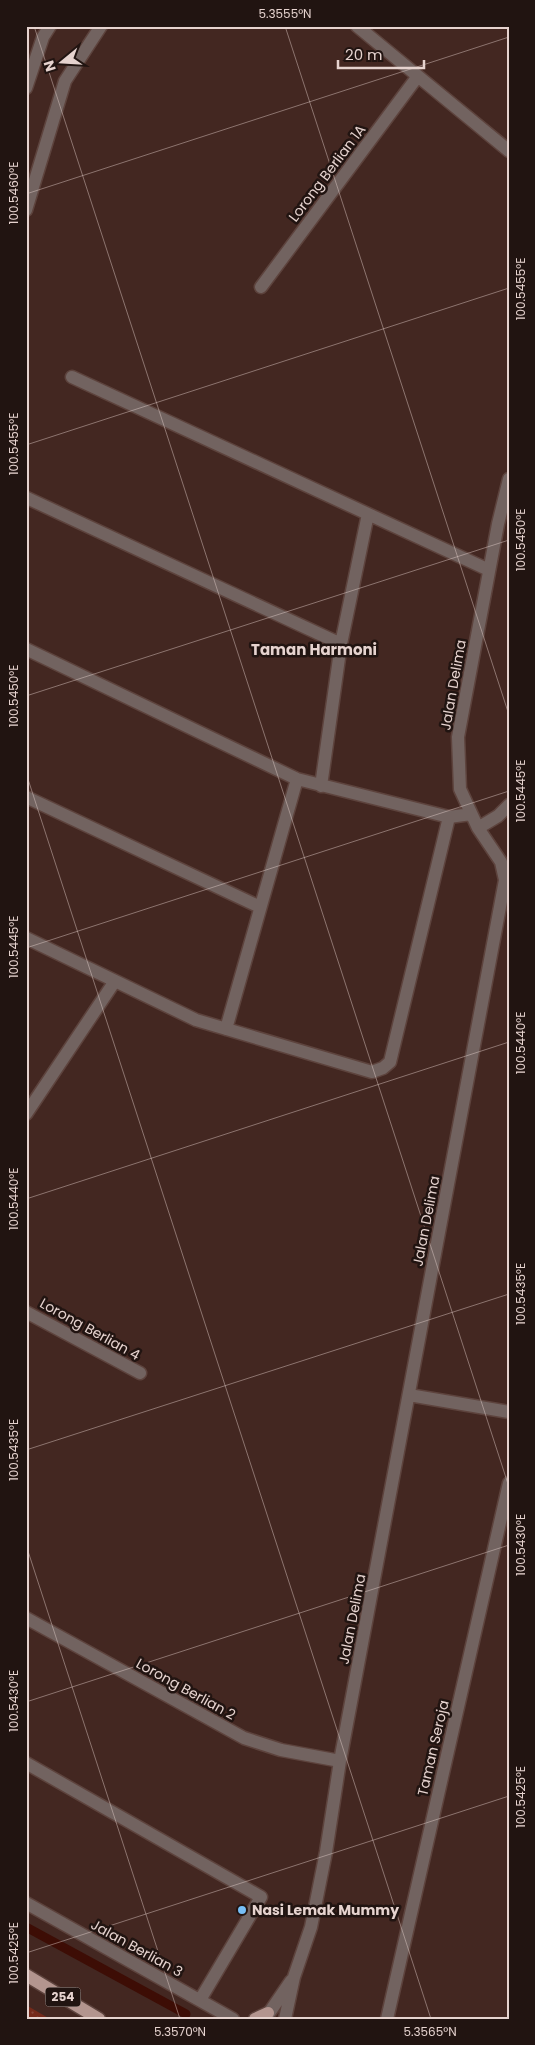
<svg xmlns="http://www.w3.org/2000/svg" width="535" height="2045" font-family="Poppins,sans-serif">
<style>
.grass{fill:url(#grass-dots)}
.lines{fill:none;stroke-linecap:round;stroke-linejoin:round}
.stream{stroke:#3d0d05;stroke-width:9}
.minor-casing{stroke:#5d433d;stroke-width:15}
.major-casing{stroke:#5d433d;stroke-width:15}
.minor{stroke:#726360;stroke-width:12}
.major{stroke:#b3958f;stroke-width:12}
.ticks{fill:none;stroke:#e6d3cf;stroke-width:1;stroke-opacity:0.45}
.poi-dot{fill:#77bff7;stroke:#211411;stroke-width:2}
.labels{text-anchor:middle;stroke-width:5;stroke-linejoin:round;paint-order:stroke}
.shield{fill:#211411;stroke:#ab9a96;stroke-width:1}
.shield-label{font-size:12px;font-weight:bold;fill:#e6d3cf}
.street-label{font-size:14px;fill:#e6d3cf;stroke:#211411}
.poi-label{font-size:14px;font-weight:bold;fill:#e6d3cf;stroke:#211411;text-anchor:start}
.neighbourhood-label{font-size:15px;font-weight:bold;fill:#e6d3cf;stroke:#211411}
.neatline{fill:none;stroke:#e6d3cf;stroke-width:2}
.ticks-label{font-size:12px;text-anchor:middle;fill:#e6d3cf}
</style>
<defs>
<pattern id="grass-dots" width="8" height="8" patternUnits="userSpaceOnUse" patternTransform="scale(1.25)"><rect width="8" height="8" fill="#75291a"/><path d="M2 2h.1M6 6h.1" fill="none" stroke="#89473a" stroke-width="1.8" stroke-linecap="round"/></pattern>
</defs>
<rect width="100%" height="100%" fill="#432721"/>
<path class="grass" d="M26,2005L50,2019H26Z"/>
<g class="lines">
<path class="stream" d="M26,1927L186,2014"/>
<defs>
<path id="minor" d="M357,26L509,151
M26,88L43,37L50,26
M26,210L65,81L101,26
M261,287L418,76
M72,377L489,570
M27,498L341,644
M26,649L297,779L449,817L471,814
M321,786L341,644L368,514
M26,797L260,907
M478,828L498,816L509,805
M26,938L196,1020L372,1072L383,1068L390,1062L449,817
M226,1029L297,779
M26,1114L115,981
M26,1312L140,1373
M409,1395L509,1412
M26,1618L244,1738L281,1750L340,1761
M26,1763L261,1897L200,2000
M26,1903L233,2019
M265,2019L291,1981
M285,2019L294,1977L311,1927L326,1852L340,1761L505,880L501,862L478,828L460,789L458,737L498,524L509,479
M387,2019L509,1483"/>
<path id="major" d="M26,1975L99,2019
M255,2019L268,2013"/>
</defs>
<use href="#minor" class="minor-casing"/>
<use href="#major" class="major-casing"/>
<use href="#minor" class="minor"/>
<use href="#major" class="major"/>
</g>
<path class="ticks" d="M34,26L509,1487M285,26L509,715M26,194L509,37M26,445L509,288M26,696L509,540M26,773L431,2019M26,948L509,791M26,1199L509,1042M26,1450L509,1294M26,1545L180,2019M26,1702L509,1545M26,1953L509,1796"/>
<circle class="poi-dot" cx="242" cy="1910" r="5"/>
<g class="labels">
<rect class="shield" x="45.5" y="1987.5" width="35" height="19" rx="4"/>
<g class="shield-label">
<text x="63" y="2001">254</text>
</g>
<g class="street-label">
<text transform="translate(327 173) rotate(-53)" y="5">Lorong Berlian 1A</text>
<text transform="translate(453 685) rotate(-80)" y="5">Jalan Delima</text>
<text transform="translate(426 1221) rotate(-79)" y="5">Jalan Delima</text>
<text transform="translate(90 1329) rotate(29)" y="5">Lorong Berlian 4</text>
<text transform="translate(352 1619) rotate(-79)" y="5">Jalan Delima</text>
<text transform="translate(186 1689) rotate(29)" y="5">Lorong Berlian 2</text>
<text transform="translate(433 1748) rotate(-77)" y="5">Taman Seroja</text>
<text transform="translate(137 1948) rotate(29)" y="5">Jalan Berlian 3</text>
</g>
<g class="poi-label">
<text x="252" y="1915">Nasi Lemak Mummy</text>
</g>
<g class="neighbourhood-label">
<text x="314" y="655">Taman Harmoni</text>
</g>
</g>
<rect width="535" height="2045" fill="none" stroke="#211411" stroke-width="55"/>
<g transform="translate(62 62) rotate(252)" stroke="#211411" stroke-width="4" paint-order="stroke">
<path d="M0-4L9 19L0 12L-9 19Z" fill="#e6d3cf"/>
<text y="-8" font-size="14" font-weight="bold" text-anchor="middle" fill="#e6d3cf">N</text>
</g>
<path d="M338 60v8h86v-8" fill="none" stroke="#e6d3cf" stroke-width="2.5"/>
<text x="345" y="60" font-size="15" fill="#e6d3cf" stroke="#211411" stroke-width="4" paint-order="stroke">20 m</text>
<rect x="28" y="28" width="480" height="1990" class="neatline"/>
<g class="ticks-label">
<text x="285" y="18">5.3555°N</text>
<text transform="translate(14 193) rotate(-90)" y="4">100.5460°E</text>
<text transform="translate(521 289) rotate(-90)" y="4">100.5455°E</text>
<text transform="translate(14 444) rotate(-90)" y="4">100.5455°E</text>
<text transform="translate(521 540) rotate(-90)" y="4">100.5450°E</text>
<text transform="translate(14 696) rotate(-90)" y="4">100.5450°E</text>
<text transform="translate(521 791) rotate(-90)" y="4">100.5445°E</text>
<text transform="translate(14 947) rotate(-90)" y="4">100.5445°E</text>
<text transform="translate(521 1043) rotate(-90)" y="4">100.5440°E</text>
<text transform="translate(14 1199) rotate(-90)" y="4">100.5440°E</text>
<text transform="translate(521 1294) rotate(-90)" y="4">100.5435°E</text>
<text transform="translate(14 1450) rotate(-90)" y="4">100.5435°E</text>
<text transform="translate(521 1545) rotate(-90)" y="4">100.5430°E</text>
<text transform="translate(14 1701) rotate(-90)" y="4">100.5430°E</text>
<text transform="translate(521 1797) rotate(-90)" y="4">100.5425°E</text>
<text transform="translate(14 1953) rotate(-90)" y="4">100.5425°E</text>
<text x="180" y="2036">5.3570°N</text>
<text x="430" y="2036">5.3565°N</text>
</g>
</svg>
